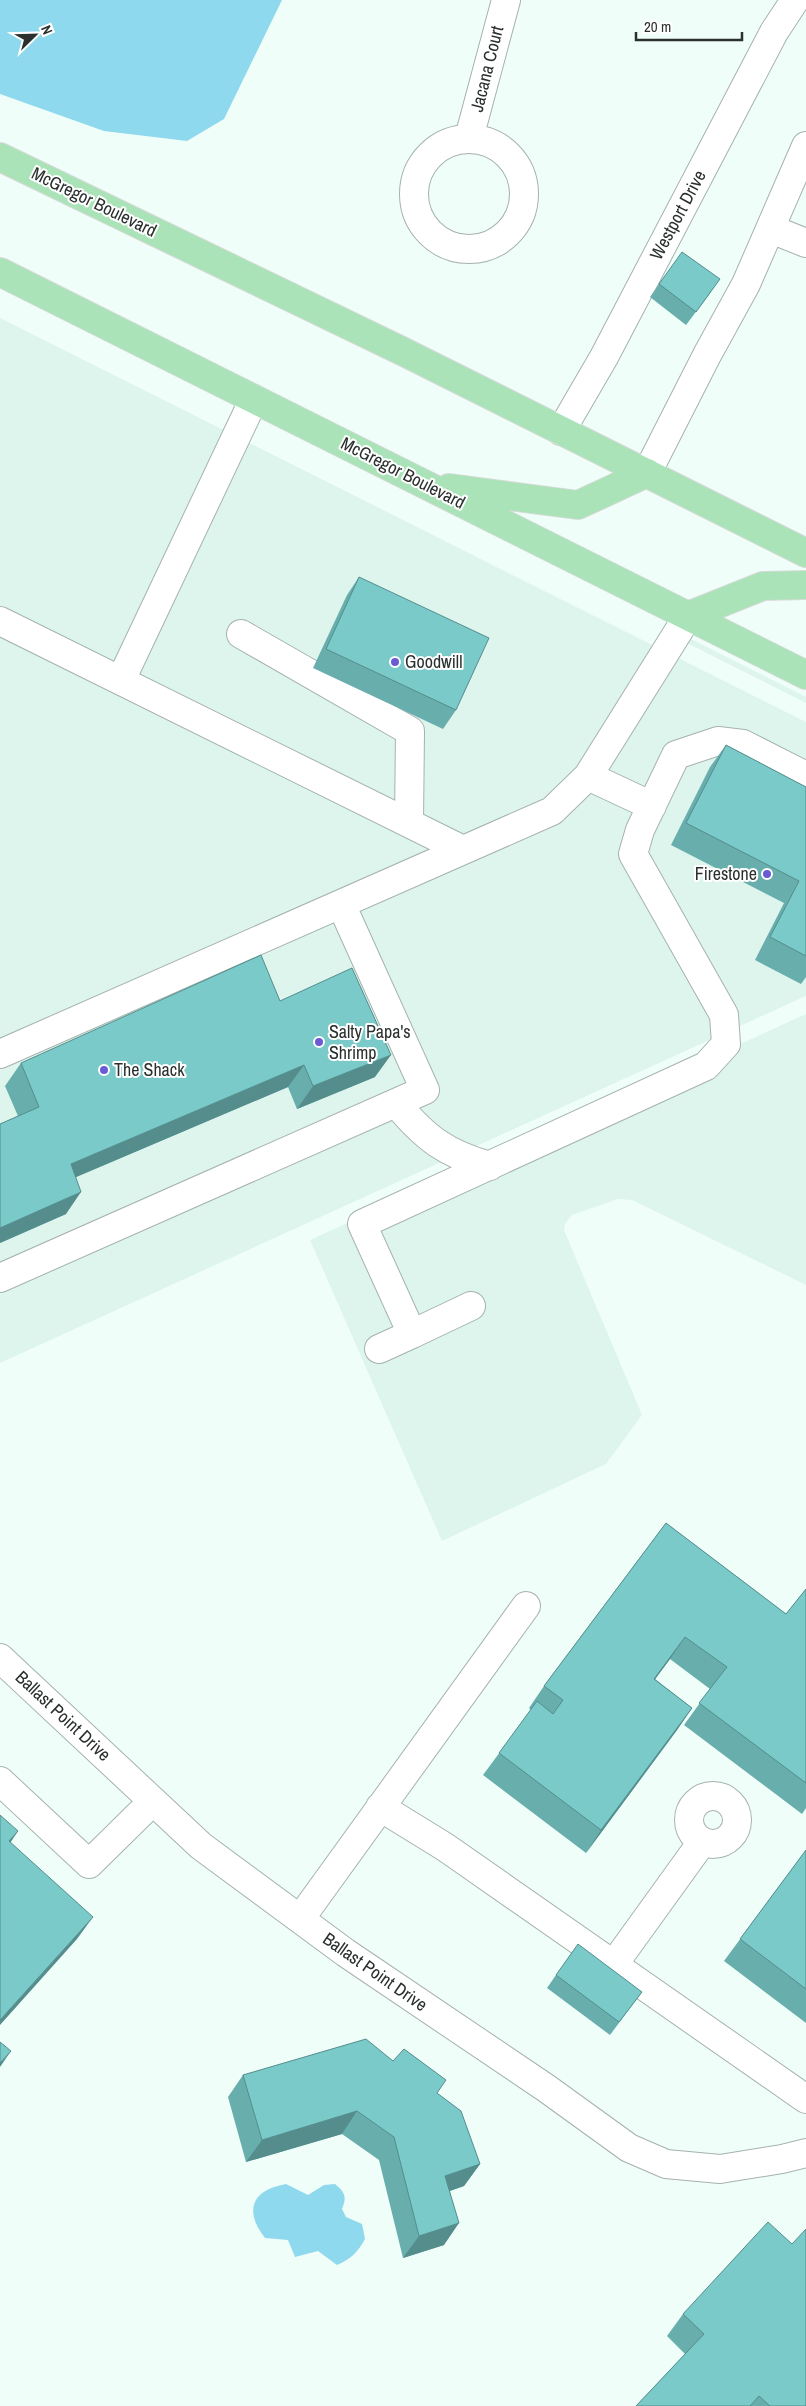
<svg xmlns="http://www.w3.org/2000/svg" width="806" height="2406" font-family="'Archivo Narrow',sans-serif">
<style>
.built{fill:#def5ed}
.water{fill:#8ed9ed}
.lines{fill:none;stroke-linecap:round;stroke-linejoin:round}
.minor-casing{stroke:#a5b2ad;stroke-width:30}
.major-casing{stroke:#d9dad9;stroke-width:30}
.minor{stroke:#fff;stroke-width:28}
.major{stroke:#a9e3b7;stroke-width:28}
.wall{fill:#68aead}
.shaded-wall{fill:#558d8d}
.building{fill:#79cac9;stroke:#558d8d}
.poi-dot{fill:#6a5ad4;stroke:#fff;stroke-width:2}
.labels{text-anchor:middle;stroke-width:4;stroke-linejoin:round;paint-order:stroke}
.street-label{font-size:18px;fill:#2a302e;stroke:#fff}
.poi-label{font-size:18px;fill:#2a302e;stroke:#fff;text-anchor:start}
</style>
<rect width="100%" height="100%" fill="#f0fef9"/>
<path class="built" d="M0,318L806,722V996L0,1363Z
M685,636L806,697V703L679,639Z
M806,1014V1285L632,1200L618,1199L572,1215L565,1224L564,1230L642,1415L606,1464L442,1541L310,1240Z"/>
<path class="water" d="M0,0H282L224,119L187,141L104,131L0,94Z
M286,2184L308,2195L324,2185L335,2184C345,2192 347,2197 342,2209L346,2217L362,2224L365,2239C358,2252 351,2259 337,2265L318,2251L295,2257L288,2240L265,2238C244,2211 251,2190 286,2184Z"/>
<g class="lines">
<defs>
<path id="minor" d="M469,138L506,0
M414 194a55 55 0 1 1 110 0a55 55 0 1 1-110 0Z
M771,229L806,243
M561,431L604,357L774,32L795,0
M647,473L707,355L746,284L806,146
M0,621L463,850
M241,634L410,731L409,823
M121,680L254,399
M588,776L652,806
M0,1054L552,811L588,776L688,616
M396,1103C425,1138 446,1154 490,1166
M0,1278L425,1090L341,904
M412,1334L471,1306
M379,1349L412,1334L362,1224L706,1066L726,1044L724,1015L633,854L640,830L676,755L718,741L743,744L806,776
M0,1658L201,1846L346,1953L546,2088L629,2148L666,2164L720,2169L782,2159L806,2153
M0,1781L89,1864L153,1801
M689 1820a24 24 0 1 1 48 0a24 24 0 1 1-48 0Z
M380,1807L445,1847L806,2099
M300,1919L526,1606
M614,1964L702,1842"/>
<path id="major" d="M0,157L404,352L806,553
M0,272L806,675
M449,488L578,505L647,473
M688,616L763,586L806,585"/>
</defs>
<use href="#minor" class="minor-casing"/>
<use href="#major" class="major-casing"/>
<use href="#minor" class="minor"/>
<use href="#major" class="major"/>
</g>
<path class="wall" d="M659,284L711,292L686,325L650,297Z
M359,577L456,710L443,729L313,668L347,595Z
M726,745L806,787V977L801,984L755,960L784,903L671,845L710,767Z
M280,1001L375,1077L297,1109L288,1087L76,1177L66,1214L0,1243V1124L18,1116L5,1086L21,1063Z
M666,1523L786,1614L806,1589V1808L802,1814L684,1725L710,1689L670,1659L655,1679L692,1708L677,1730L586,1853L483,1775L531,1710L529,1708L544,1686Z
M806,1850V2023L724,1961Z
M556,1975L642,1992L610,2035L547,1988Z
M393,2061L437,2093L480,2164L464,2186L450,2191L444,2245L403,2258L379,2160L342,2134L246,2162L228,2097L243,2075Z
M683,2314L806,2406H636L685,2354L667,2336Z"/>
<path class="shaded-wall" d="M391,1055L375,1077L297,1109L313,1086Z
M304,1065L288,1087L55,1186L71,1164Z
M81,1192L66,1214L0,1243V1228Z
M685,1637L670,1659L639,1701L654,1679Z
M692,1708L677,1730L586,1853L601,1830Z
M18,1831L3,1854L9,1841Z
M93,1917L77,1939L0,2025V2020Z
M11,2051L0,2067V2063Z
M357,2111L342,2134L246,2162L262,2140Z
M480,2164L464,2186L429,2198L445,2176Z
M459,2223L444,2245L403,2258L419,2236Z"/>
<path class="building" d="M682,252L720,279L696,312L659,284Z
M359,577L489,638L456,710L326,649Z
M726,745L806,787V956L770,937L799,881L686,823Z
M261,955L280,1001L352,968L391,1055L313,1086L304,1065L71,1164L81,1192L0,1228V1124L39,1107L21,1063Z
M666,1523L786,1614L806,1589V1783L699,1703L727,1667L685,1637L654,1679L692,1708L601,1830L499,1753L537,1701L553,1714L563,1700L544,1686Z
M0,1815L18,1831L9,1841L93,1917L0,2020Z
M806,1850V1989L740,1939Z
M578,1944L642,1992L619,2022L556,1975Z
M366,2039L393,2061L404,2049L446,2080L437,2093L461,2111L480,2164L445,2176L459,2223L419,2236L394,2137L357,2111L262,2140L243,2075Z
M0,2042L11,2051L0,2063Z
M768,2222L792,2244L806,2229V2406H770L759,2396L750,2406H636L704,2334L683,2314Z"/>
<g class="poi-dot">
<circle cx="395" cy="662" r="5"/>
<circle cx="767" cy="874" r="5"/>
<circle cx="319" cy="1042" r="5"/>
<circle cx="104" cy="1070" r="5"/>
</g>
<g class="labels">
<g class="street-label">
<text transform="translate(487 69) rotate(-76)" y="6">Jacana Court</text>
<text transform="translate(94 202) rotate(26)" y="6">McGregor Boulevard</text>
<text transform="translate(678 215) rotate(-62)" y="6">Westport Drive</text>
<text transform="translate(403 473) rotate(27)" y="6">McGregor Boulevard</text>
<text transform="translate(63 1716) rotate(43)" y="6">Ballast Point Drive</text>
<text transform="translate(375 1972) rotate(35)" y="6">Ballast Point Drive</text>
</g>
<g class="poi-label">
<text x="405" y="668">Goodwill</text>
<text x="757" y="880" text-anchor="end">Firestone</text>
<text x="329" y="1038">Salty Papa's<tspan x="329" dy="21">Shrimp</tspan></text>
<text x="114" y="1076">The Shack</text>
</g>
</g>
<g transform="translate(35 35) rotate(67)" stroke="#ffffff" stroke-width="4" paint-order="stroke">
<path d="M0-4L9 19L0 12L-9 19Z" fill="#2a302e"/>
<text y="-8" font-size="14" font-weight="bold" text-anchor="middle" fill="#2a302e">N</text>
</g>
<path d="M636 32v8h106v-8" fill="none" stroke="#2a302e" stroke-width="2.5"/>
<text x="644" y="32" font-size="15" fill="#2a302e" stroke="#ffffff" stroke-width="4" paint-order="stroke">20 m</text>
</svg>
